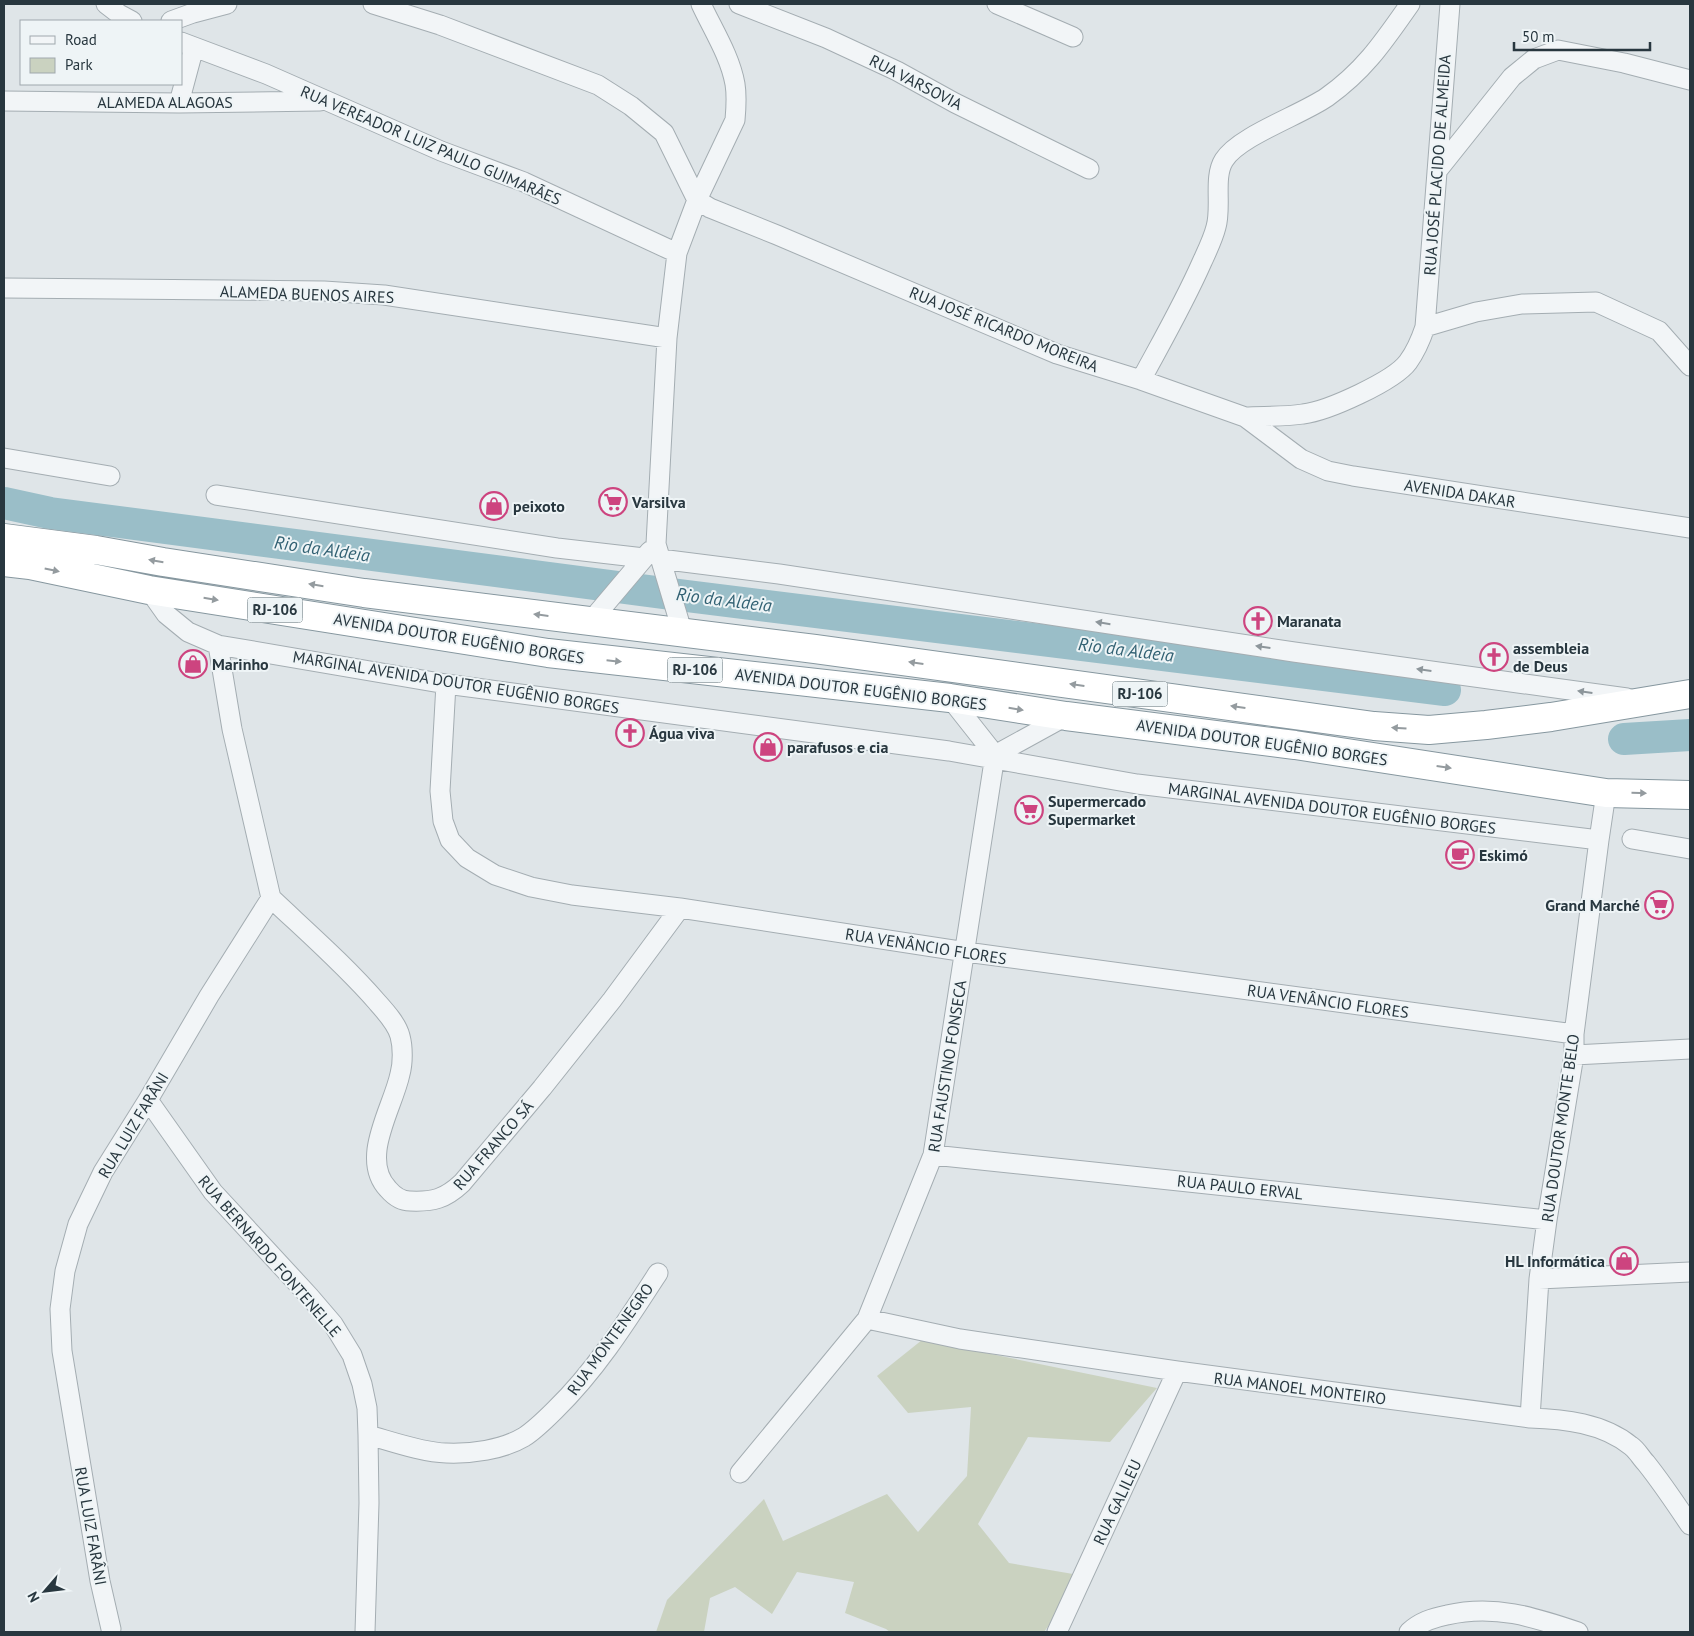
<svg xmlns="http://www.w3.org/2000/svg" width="1694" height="1636" font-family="'PT Sans',sans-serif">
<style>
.green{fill:#cad2c0}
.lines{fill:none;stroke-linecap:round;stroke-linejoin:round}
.river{stroke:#9abec8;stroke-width:32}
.minor-casing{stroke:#a4adb2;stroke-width:21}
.highway-casing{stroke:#86979f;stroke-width:30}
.minor{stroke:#f2f5f7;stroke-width:19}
.highway{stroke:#fff;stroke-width:28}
.oneway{fill:#949b9f}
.oneway2{fill:#8d969b}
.labels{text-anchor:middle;stroke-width:4;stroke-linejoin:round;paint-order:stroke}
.shield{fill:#eef4f6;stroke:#637076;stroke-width:1}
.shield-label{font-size:15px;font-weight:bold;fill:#28373f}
.street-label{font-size:16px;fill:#28373f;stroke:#eef4f6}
.poi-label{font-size:16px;font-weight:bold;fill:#28373f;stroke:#eef4f6;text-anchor:start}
.water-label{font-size:18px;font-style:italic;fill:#326173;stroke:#eef4f6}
</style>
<rect width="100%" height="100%" fill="#dfe5e8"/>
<path class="green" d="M922,1340L1157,1388L1110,1442L1028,1437L978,1524L1009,1563L1073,1574L1049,1625L1044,1632H890L886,1629L845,1613L854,1582L797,1572L772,1614L735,1587L710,1598L704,1632H656L667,1600L764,1499L783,1541L887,1494L918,1532L967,1476L971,1407L908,1413L877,1376Z"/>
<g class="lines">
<path class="river" d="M4,503L50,513C515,574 979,635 1445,690
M1624,739L1690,735"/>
<defs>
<path id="minor" d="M106,4L119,14L132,21
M373,4L440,25L598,85L631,106L664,133L697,200
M739,4L826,38L897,71L955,103L1089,169
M997,4L1073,37
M171,21L193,13L227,4
M181,42L266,74L441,151L524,182L677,253
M4,101L179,103L320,101
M179,103L194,47
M1437,171L1512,77L1534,59L1558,50L1624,63L1690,80
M697,200L710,208L777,235L1057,354L1141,380L1245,417L1301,459L1328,471L1353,476L1690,528
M4,288L324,291L384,295L667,338
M1425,327L1476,312L1522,304L1596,302L1659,331L1690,366
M1141,380C1162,341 1184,303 1202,262C1207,251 1213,239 1216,227C1222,207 1213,177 1224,160C1239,136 1301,115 1327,97C1365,70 1384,41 1410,4
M1245,417C1264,416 1284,417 1303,414C1328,411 1394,381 1408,362C1416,351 1421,339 1425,327L1450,4
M4,458L110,476
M216,495L557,548L644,558
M660,559L779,574L1294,652L1627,698
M149,590L166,614L188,632L218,645L446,684L949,751L1137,784L1599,840L1606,793
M590,622L650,551
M683,634L656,544L667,338L677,253L697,200L735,120C736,109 737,96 735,84C730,56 713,30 701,4
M446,684L440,791L443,821L450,840L467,858L495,875L531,887L572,895L680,908L966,952L1574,1034
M995,755L1066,716
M1632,839L1690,849
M271,898C307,932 345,965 377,1002C385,1011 397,1024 400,1036C403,1047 403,1063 400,1074C393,1108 359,1158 388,1189C394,1196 401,1201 410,1201C433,1202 445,1199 462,1183L542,1088L612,1000L680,908
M1574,1055L1690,1049
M148,1100L213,1192L309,1296L333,1324L352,1355L362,1384L367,1408L368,1435L369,1503L365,1632
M933,1155L1547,1220
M1539,1279L1690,1272
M867,1319L960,1339L1177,1371L1530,1418C1564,1419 1603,1423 1631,1446C1637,1450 1641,1458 1646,1463C1662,1483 1676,1504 1690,1525
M1530,1418L1539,1279L1547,1220L1574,1055V1034L1599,840
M368,1435C390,1441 424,1453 446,1453C471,1454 502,1450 524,1437C535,1430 546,1419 555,1410C596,1370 627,1321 658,1273
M740,1473L867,1319L933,1155L995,755L950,698
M111,1629L100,1581L62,1351L60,1309L65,1271L78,1224L103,1172L148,1100L209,996L271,898L232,729L218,645
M1057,1632L1177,1371
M1409,1632C1420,1622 1432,1618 1447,1615C1494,1604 1534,1617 1578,1632"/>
<path id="highway" d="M4,538L96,550L163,562L364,593L815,649L1374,726L1429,730L1486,725L1551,717L1690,694
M4,562L30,565L149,590L548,653L950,698L1066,716L1295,745L1606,793L1690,795"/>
</defs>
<use href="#minor" class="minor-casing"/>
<use href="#highway" class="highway-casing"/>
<use href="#minor" class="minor"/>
<use href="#highway" class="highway"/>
</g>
<defs><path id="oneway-solid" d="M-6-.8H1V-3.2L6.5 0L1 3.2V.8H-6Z" transform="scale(1.25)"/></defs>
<g class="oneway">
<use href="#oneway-solid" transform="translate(156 561) rotate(-170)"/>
<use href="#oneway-solid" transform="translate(52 570) rotate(12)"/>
<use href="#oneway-solid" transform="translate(316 585) rotate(-171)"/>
<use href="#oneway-solid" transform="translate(211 599) rotate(9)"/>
<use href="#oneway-solid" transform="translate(541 615) rotate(-173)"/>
<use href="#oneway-solid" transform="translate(614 661) rotate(6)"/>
<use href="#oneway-solid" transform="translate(916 663) rotate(-172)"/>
<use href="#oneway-solid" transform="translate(1077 685) rotate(-172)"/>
<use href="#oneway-solid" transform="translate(1238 707) rotate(-172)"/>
<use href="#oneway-solid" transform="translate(1016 709) rotate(9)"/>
<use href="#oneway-solid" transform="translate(1399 728) rotate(-176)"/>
<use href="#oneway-solid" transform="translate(1444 767) rotate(8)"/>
<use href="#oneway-solid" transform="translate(1639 793) rotate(1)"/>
</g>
<g class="oneway2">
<use href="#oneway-solid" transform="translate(1103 623) rotate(-171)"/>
<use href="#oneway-solid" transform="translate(1263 647) rotate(-172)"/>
<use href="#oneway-solid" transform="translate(1424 670) rotate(-172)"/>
<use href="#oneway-solid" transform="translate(1585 692) rotate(-172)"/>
</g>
<defs>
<symbol id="supermarket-ring" viewBox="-11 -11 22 22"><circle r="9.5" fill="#eef4f6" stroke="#cd447f" stroke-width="1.5"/><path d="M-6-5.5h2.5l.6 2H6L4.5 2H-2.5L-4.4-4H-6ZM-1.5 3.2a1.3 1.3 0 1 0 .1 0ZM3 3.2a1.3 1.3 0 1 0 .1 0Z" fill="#cd447f"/></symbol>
<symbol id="shop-ring" viewBox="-11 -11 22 22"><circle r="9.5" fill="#eef4f6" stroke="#cd447f" stroke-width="1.5"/><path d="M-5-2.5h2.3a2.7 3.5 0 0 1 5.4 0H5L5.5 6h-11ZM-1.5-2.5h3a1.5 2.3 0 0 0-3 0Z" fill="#cd447f"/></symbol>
<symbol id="church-ring" viewBox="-11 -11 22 22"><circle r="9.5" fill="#eef4f6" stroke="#cd447f" stroke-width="1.5"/><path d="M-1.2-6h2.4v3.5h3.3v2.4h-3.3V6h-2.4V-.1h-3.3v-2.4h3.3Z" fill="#cd447f"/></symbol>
<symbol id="cafe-ring" viewBox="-11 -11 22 22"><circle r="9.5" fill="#eef4f6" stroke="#cd447f" stroke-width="1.5"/><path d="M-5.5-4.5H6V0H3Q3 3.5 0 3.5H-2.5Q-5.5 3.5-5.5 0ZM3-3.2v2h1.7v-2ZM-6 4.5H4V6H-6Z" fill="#cd447f"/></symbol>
</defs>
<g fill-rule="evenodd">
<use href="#supermarket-ring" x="597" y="486" width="32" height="32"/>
<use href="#shop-ring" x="478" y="490" width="32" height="32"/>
<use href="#church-ring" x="1242" y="605" width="32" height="32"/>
<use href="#church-ring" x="1478" y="641" width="32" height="32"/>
<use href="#shop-ring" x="177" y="648" width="32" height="32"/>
<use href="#church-ring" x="614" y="717" width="32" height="32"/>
<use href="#shop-ring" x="752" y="731" width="32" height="32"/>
<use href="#supermarket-ring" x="1013" y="794" width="32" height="32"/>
<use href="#cafe-ring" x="1444" y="839" width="32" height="32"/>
<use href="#supermarket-ring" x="1643" y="889" width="32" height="32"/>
<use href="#shop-ring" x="1608" y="1245" width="32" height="32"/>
</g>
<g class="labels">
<g class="shield">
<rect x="247.5" y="597.5" width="55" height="25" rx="4"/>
<rect x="667.5" y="657.5" width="55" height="25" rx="4"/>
<rect x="1112.5" y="681.5" width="55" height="25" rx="4"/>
</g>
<g class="shield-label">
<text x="275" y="615">RJ-106</text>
<text x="695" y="675">RJ-106</text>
<text x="1140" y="699">RJ-106</text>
</g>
<g class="street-label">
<text transform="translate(916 82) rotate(27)" y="6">RUA VARSOVIA</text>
<text x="165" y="108">ALAMEDA ALAGOAS</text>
<text transform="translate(431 145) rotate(23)" y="6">RUA VEREADOR LUIZ PAULO GUIMARÃES</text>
<text transform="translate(1437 165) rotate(-86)" y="6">RUA JOSÉ PLACIDO DE ALMEIDA</text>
<text transform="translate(307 294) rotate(2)" y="6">ALAMEDA BUENOS AIRES</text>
<text transform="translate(1004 329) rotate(22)" y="6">RUA JOSÉ RICARDO MOREIRA</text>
<text transform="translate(1460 493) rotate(9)" y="6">AVENIDA DAKAR</text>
<text transform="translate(459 638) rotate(9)" y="6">AVENIDA DOUTOR EUGÊNIO BORGES</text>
<text transform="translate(456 682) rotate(9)" y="6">MARGINAL AVENIDA DOUTOR EUGÊNIO BORGES</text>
<text transform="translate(861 689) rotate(7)" y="6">AVENIDA DOUTOR EUGÊNIO BORGES</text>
<text transform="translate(1262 742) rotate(8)" y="6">AVENIDA DOUTOR EUGÊNIO BORGES</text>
<text transform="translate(1332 808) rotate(7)" y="6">MARGINAL AVENIDA DOUTOR EUGÊNIO BORGES</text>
<text transform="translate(926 946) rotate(9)" y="6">RUA VENÂNCIO FLORES</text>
<text transform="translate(1328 1001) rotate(8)" y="6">RUA VENÂNCIO FLORES</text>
<text transform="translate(947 1066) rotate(-81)" y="6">RUA FAUSTINO FONSECA</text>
<text transform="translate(133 1125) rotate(-59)" y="6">RUA LUIZ FARÂNI</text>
<text transform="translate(1560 1128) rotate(-82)" y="6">RUA DOUTOR MONTE BELO</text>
<text transform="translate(493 1145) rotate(-49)" y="6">RUA FRANCO SÁ</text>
<text transform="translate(1240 1187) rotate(6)" y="6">RUA PAULO ERVAL</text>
<text transform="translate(270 1256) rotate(49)" y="6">RUA BERNARDO FONTENELLE</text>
<text transform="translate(610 1339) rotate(-54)" y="6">RUA MONTENEGRO</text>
<text transform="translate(1300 1388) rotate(7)" y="6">RUA MANOEL MONTEIRO</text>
<text transform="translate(1117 1502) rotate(-65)" y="6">RUA GALILEU</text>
<text transform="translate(91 1526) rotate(80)" y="6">RUA LUIZ FARÂNI</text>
</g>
<g class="poi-label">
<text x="632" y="508">Varsilva</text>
<text x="513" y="512">peixoto</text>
<text x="1277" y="627">Maranata</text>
<text x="1513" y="654">assembleia<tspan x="1513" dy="18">de Deus</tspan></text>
<text x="212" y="670">Marinho</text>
<text x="649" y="739">Água viva</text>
<text x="787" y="753">parafusos e cia</text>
<text x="1048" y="807">Supermercado<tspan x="1048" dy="18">Supermarket</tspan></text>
<text x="1479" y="861">Eskimó</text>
<text x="1640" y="911" text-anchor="end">Grand Marché</text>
<text x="1605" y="1267" text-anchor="end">HL Informática</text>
</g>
<g class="water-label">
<text transform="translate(322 549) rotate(8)" y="6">Rio da Aldeia</text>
<text transform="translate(724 600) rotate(7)" y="6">Rio da Aldeia</text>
<text transform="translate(1126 650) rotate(7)" y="6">Rio da Aldeia</text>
</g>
</g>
<rect width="1694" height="1636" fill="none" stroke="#28373f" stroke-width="10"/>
<rect x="20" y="20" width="162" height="65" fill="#eef4f6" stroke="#9fa8ad"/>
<rect x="30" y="36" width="25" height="8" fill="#f2f5f7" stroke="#9fa8ad"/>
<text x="65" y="45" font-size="15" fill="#28373f">Road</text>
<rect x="30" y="58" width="25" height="15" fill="#cad2c0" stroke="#9fa8ad"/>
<text x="65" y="70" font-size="15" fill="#28373f">Park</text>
<g transform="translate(45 1591) rotate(242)" stroke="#eef4f6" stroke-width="4" paint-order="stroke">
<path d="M0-4L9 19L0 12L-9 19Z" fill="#28373f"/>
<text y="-8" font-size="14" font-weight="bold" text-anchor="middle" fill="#28373f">N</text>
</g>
<path d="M1514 42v8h136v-8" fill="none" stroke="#28373f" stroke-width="2.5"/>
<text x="1522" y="42" font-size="15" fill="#28373f" stroke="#eef4f6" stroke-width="4" paint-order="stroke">50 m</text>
</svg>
